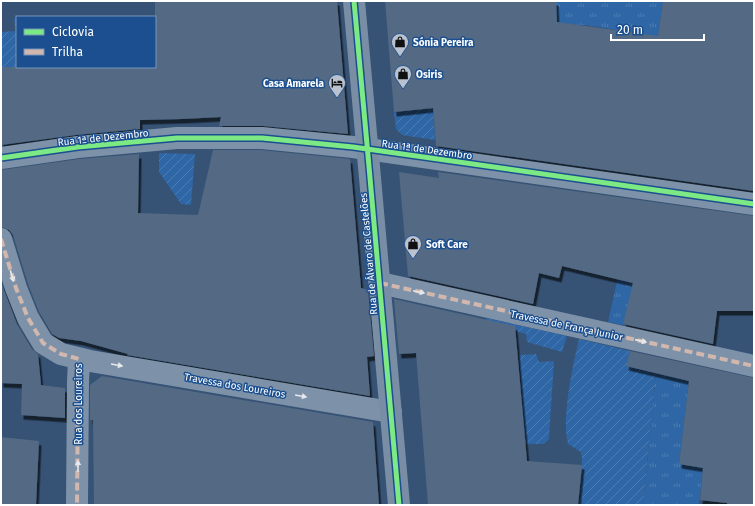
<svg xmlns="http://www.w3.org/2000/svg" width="755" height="506" font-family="'Fira Sans',sans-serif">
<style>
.grass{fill:url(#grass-tufts)}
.garden{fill:url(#garden-furrows)}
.building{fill:#526984;filter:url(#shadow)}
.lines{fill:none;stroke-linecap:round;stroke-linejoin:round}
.street{stroke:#7d92a8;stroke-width:22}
.secondary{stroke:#798da4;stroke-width:22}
.quiet{stroke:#d1b7ad;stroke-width:4;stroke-dasharray:8 4;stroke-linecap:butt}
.cycleway-casing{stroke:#1b4f8f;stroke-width:8}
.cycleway{stroke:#7ce984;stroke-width:5}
.oneway{fill:#e5e9ee}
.labels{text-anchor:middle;stroke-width:3;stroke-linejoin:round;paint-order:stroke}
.poi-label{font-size:10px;font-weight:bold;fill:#fff;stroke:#1b4f8f;text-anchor:start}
.street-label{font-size:10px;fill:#fff;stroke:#1b4f8f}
</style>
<defs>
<pattern id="grass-tufts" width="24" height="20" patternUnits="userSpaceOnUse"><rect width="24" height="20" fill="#2f66a5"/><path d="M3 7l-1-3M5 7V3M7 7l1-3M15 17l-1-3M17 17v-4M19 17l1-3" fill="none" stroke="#4e7db2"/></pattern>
<pattern id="garden-furrows" width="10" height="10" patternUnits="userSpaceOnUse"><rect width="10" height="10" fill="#2f66a5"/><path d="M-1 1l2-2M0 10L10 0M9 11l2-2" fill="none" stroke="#4e7db2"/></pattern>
<filter id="shadow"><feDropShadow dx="2.5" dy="4.5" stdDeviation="0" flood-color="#0009"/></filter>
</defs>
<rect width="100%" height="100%" fill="#365274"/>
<path class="grass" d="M526,1H663L653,70L618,63L623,31L585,25L513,31Z
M618,277L649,283L625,317L623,325L608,322Z
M691,364L679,464L703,468L699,505H643L656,373Z"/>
<path class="garden" d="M17,18V67L1,69V32L16,31L14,19Z
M433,108L435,140L402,135L396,129L394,112Z
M159,153L195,154L191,205L181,204L159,172Z
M486,318L567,336L562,352L527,342L526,334L486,323Z
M579,339L630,351L627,366L656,373L643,505L579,504L582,459L581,452L568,444C561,420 573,364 579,339Z
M536,354L539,362L554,361L549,439L544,444H525L519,355Z"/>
<path class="building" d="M155,1H337L348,134L263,126H219L221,117L182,119L140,120V129L76,135L1,145V67H155Z
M385,1H556L557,22L658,36L663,1H754V191L436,146L433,108L394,112Z
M213,150H261L350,159L361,288L368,290L374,356L367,357L370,396L127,355L128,354L81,341L59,338L52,334L39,312L28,284L13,235L9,230L1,227V170L79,159L139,154L138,213L198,215Z
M399,172L439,178L438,172L754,216V311H717L713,344L623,324L633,283L562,266L559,278L539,273L533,304L408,276Z
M1,282L17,324L32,349L38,354L41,385L65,388V418L21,415L22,384L1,383Z
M394,299L515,326L527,461L582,465L578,505H428L416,353L399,354Z
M630,351L754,378V505H727V503L700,500L703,468L679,464L689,381L626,366Z
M102,376L373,422L379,505H94L93,420H90V385Z
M1,437L39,441L36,505H1Z"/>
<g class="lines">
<path class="street" d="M1,158L78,147L177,138H262L353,147L754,204
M1,239L16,288L28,318L43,343L61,354L90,361L391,412
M380,283L754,366
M77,505L78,382L79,359"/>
<path class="secondary" d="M354,1C369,169 385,337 399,505"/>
<path class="quiet" d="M1,239L16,288L28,318L43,343L61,354L79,359L78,382L77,505
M380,283L754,366"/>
<defs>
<path id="cycleway" d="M354,1C369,169 385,337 399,505
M1,158L78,147L177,138H262L353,147L754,204"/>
</defs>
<use href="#cycleway" class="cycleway-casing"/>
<use href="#cycleway" class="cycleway"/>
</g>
<defs><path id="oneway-solid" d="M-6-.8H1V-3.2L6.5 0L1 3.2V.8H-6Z"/></defs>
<g class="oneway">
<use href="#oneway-solid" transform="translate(12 276) rotate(73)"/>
<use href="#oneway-solid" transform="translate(419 292) rotate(12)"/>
<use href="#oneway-solid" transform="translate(641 341) rotate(13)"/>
<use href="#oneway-solid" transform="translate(117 365) rotate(10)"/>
<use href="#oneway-solid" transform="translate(301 396) rotate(10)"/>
<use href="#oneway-solid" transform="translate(78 466) rotate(-90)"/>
</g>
<defs>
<symbol id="shop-pin" viewBox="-11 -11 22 30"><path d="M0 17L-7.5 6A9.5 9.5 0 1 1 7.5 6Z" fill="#b9c2ce" stroke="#1b4f8f"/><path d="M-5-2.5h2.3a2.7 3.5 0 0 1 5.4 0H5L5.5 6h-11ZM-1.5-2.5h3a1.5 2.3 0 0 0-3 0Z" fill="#111"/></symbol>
<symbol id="hotel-pin" viewBox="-11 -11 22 30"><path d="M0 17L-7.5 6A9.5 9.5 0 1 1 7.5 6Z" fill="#b9c2ce" stroke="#1b4f8f"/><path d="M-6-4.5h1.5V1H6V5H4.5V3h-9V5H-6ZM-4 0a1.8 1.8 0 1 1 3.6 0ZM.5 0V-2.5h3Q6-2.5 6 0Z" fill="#111"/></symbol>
</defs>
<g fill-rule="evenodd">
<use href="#shop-pin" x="390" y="32" width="20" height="27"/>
<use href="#shop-pin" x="393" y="64" width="20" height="27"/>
<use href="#hotel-pin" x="327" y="73" width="20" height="27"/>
<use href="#shop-pin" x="403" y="234" width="20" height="27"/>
</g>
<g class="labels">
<g class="poi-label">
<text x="413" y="46">Sónia Pereira</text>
<text x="416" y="78">Osiris</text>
<text x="324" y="87" text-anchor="end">Casa Amarela</text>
<text x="426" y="248">Soft Care</text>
</g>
<g class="street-label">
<text transform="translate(103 137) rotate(-6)" y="4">Rua 1ª de Dezembro</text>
<text transform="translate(427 149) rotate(8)" y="4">Rua 1ª de Dezembro</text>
<text transform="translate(368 254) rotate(-95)" y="4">Rua de Álvaro de Castelões</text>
<text transform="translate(567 325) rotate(12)" y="4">Travessa de França Junior</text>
<text transform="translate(235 385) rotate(10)" y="4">Travessa dos Loureiros</text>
<text transform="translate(78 404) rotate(-90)" y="4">Rua dos Loureiros</text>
</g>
</g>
<rect width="755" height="506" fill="none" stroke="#ffffff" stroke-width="4"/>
<rect x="16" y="16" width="140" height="52" fill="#1b4f8f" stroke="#7695bc"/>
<rect x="24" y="29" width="20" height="6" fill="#7ce984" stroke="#7695bc"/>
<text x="52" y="36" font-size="12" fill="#ffffff">Ciclovia</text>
<rect x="24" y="49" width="20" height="6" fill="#d1b7ad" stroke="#7695bc"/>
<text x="52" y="56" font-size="12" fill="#ffffff">Trilha</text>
<path d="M611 34v6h93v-6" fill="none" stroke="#ffffff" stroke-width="2"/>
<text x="617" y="34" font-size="12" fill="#ffffff" stroke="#1b4f8f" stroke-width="3" paint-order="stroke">20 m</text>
</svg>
